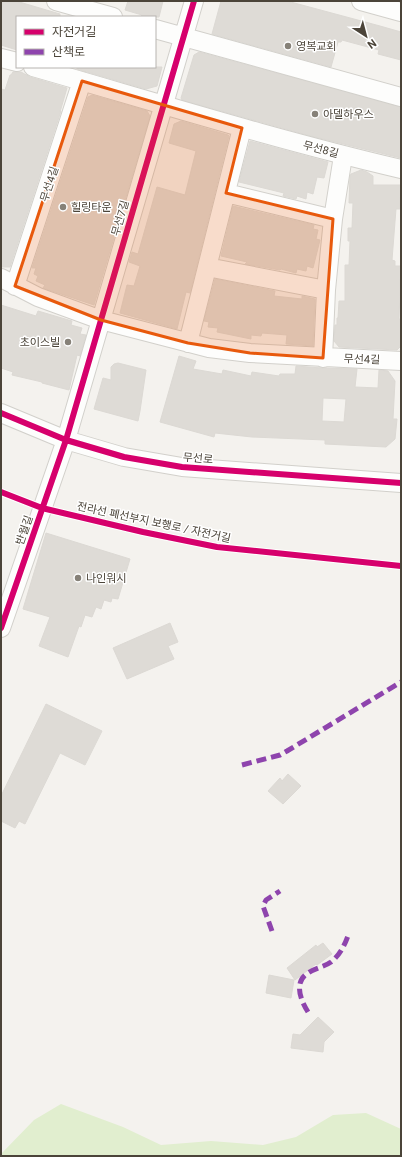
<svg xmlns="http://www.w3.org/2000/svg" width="402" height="1157" font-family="Roboto,'Noto Sans KR',sans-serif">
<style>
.green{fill:#e1eecf}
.building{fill:#dedbd6;stroke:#dcd9d4;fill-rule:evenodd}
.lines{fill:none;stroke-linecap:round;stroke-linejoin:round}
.minor-casing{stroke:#d2d0cb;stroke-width:20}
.minor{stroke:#fdfdfc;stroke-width:18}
.quiet{stroke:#8e44ad;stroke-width:5;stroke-dasharray:10 5;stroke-linecap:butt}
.cycleway-casing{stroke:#fff;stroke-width:8}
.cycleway{stroke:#d6006c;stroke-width:6}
.marked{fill:#e8590c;fill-opacity:0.2;stroke:#e8590c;stroke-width:3;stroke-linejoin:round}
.poi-dot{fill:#868178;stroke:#fff;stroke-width:1.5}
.labels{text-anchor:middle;stroke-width:3;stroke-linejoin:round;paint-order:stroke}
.poi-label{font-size:11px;fill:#4b4439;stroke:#fff;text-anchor:start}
.street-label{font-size:11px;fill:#4b4439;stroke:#fff}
</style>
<rect width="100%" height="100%" fill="#f4f2ee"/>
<path class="green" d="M61,1104L123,1127L161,1145L211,1141L263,1145L296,1137L333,1115L366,1113L401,1129V1156H1V1154L34,1120Z"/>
<path class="building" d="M1,1H16L60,14V17H17V50L1,45Z
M128,1H163L159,17H141L142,15L125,10Z
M221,1H287L380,26L401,32V60L378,54L379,50L342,40L341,42H338L331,67L212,34Z
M199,52L401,107V158L311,136L182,100L181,98L194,55Z
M77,67H162L157,86L146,89L77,69Z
M13,72H21L30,77L67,88L60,112L61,111L10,267H1V89L5,90L10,75H11Z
M92,95L147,111L150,116L94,305L43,288L45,285L36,281L38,276L34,274L36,268H32L88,97Z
M181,121L228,135L229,136L190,293L186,292L177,329L120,313L127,285L134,286L140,266L129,262L132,252L138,254L157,187L185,195L196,151L169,143L174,124Z
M250,141L328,162L324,178L317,177L313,194L307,192L306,199L297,196L296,199L283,196L284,193L239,182Z
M361,170L367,172L373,176V185H401L400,209H396L392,260L395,261V266H401L399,319H401V346L397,350L339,347L334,341L335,325H337V318H338L339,301H345V265H349L350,241H348V228H352L353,203H349L350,176L351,174Z
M233,206L314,225L313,229L318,230L316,239L320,240L313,268L307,266L306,271L297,269L296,273L281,269L280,270L245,264L247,262L221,256Z
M215,279L275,291L274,296L302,299V296L315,299L313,346L286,344L287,335L262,333L261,336L251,335V339L217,332L218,328L208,327L209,322L204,321Z
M1,305L36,316L38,311L72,321L71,325L82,328L80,334L86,335L80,356L77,355L69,390L42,383V382L12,375L13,372L1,368Z
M179,356L196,361L193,369L222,374L223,370L251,376L252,372L279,376L280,374H295L296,366L322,368L357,369L355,387L378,388L379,370L388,371L395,381L393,419H397L395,439L386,447L325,444V440L252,437L215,433L214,437L160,422ZM323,398L346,399L344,422L322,421Z
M118,363L146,370L140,411L138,421L94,409L103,378L111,380V367L114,364Z
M46,533L130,559L118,599L112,598L111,602L104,600L101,609L96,607L92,617L85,615L81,627L79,626L68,657L39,646L50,617L23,609Z
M170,623L178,642L168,646L174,659L127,679L113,648Z
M46,704L102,731L85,765L60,753L25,824L19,821L15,828L1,821V796Z
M288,774L301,786L283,804L268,791L280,778L282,781Z
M323,943L332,954L317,965L316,964L295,980L287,968L316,945L317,947Z
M269,975L294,980L291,998L266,993Z
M318,1017L334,1032L324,1042L323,1052L291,1048L293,1034L300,1035Z"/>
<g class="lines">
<defs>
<path id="minor" d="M56,1L113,17
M361,1L401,12
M155,29L401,97
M1,58L17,62
M33,67C155,102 277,140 401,169
M226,193L333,219
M207,267L326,290
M1,278L38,297L101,320L209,348L250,353L401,361
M15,286L82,81
M188,343L242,128
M323,358L326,290L333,219L343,156
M1,413L66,440L124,457L182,467L401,483
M1,628L66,440L194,1"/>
</defs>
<use href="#minor" class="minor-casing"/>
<use href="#minor" class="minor"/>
<path class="quiet" d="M242,765L280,755L287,751L401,682
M272,931L263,906L266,900L280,891
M308,1012C301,1001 293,982 308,973C315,968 324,967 331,962C341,954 345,944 349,933"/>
<defs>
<path id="cycleway" d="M1,413L66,440L124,457L182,467L401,483
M1,492L42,508L143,532L217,547L401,566
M1,628L66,440L194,1"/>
</defs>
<use href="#cycleway" class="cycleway-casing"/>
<use href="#cycleway" class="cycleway"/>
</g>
<path class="marked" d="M82,81L242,128L226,193L333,219L323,358L250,353L188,343L101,320L15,286Z"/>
<g class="poi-dot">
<circle cx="288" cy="46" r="4"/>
<circle cx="315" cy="114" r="4"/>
<circle cx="63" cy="207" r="4"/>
<circle cx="68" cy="342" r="4"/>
<circle cx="78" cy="578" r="4"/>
</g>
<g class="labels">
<g class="poi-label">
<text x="296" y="50">영복교회</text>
<text x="323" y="118">아델하우스</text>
<text x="71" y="211">힐링타운</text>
<text x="60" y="346" text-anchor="end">초이스빌</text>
<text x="86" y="582">나인워시</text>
</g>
<g class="street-label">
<text transform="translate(321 149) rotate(15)" y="4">무선8길</text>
<text transform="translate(49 184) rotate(-72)" y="4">무선4길</text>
<text transform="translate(120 218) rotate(-74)" y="4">무선7길</text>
<text transform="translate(362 359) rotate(2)" y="4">무선4길</text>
<text transform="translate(198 458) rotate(5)" y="4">무선로</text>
<text transform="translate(154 522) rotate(12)" y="4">전라선 폐선부지 보행로 / 자전거길</text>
<text transform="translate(24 530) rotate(-71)" y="4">반월길</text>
</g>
</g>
<rect width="402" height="1157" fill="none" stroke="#4b4439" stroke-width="4"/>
<rect x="16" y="16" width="140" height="52" fill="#ffffff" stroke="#b7b4b0"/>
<rect x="24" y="29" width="20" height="6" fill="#d6006c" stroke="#b7b4b0"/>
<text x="52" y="36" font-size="12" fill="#4b4439">자전거길</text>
<rect x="24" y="49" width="20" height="6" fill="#8e44ad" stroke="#b7b4b0"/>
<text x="52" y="56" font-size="12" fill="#4b4439">산책로</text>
<g transform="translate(366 36) rotate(144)" stroke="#ffffff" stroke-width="3" paint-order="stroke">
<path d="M0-3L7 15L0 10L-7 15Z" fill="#4b4439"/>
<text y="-6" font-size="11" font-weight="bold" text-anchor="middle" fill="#4b4439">N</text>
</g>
</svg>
